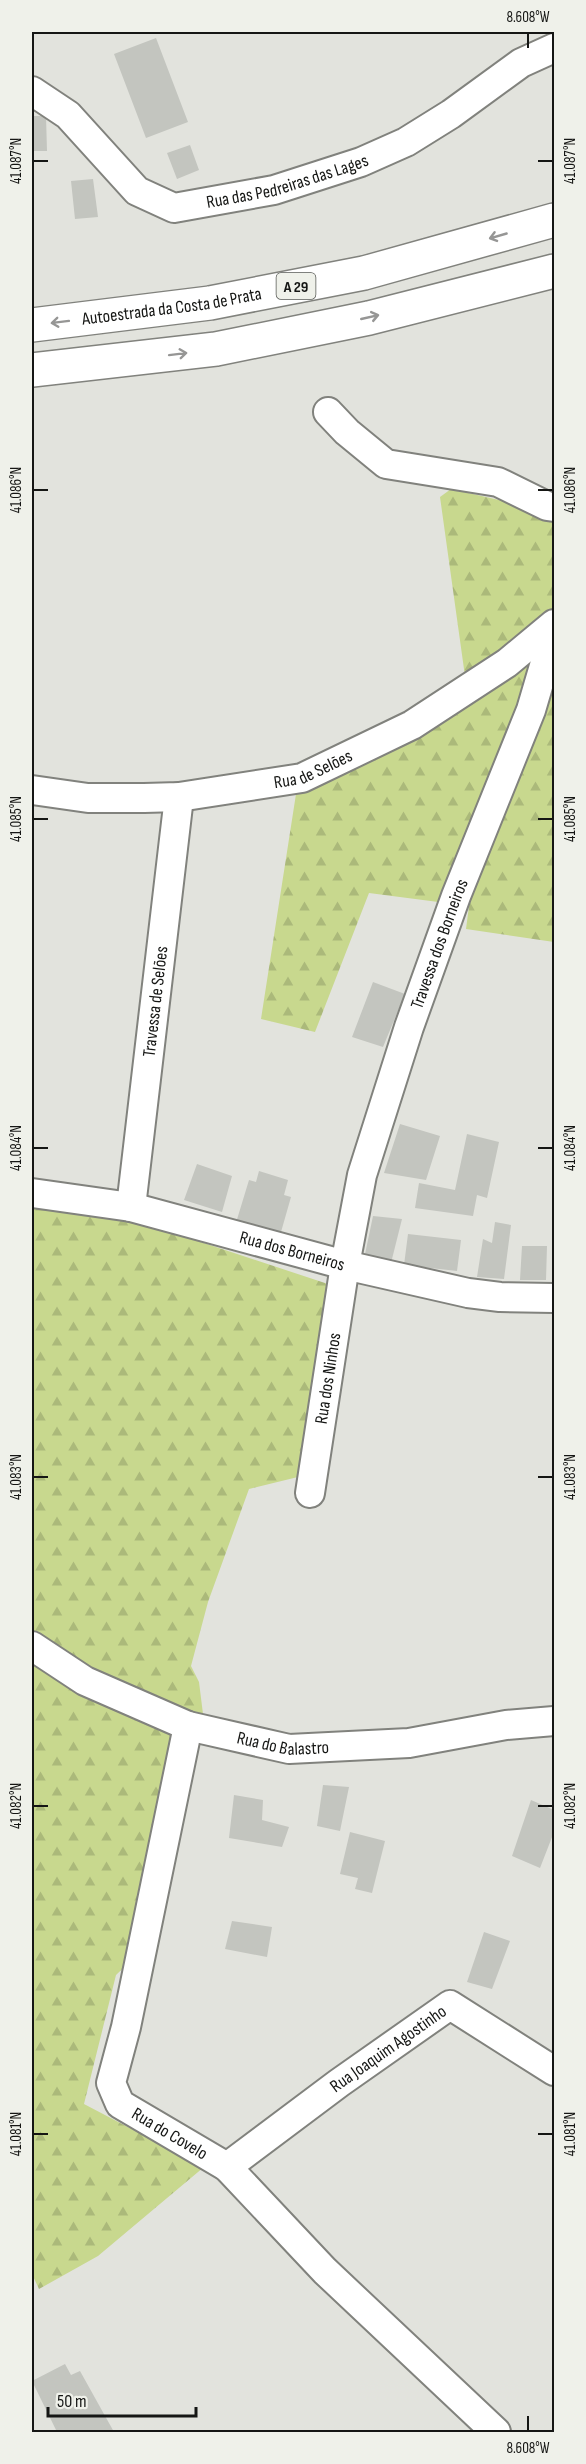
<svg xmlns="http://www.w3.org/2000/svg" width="586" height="2464" font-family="'Sofia Sans Condensed',sans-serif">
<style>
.forest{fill:url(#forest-firs)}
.building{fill:#c3c5bf}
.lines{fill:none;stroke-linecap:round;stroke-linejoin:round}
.minor-casing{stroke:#81827d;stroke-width:32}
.highway-casing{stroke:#81827d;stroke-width:36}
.minor{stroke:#fff;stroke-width:28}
.highway{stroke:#fff;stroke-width:33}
.oneway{stroke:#969695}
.ticks{fill:none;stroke:#151614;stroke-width:2}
.labels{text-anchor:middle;stroke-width:5;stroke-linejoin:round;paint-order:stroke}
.shield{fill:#eff1ea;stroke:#565854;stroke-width:1.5}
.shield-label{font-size:16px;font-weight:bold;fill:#151614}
.street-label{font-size:18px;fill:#151614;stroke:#eff1ea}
.neatline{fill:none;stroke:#151614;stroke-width:2}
.ticks-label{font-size:15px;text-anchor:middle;fill:#151614}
</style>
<defs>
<pattern id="forest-firs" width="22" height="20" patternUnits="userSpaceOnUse" patternTransform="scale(1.5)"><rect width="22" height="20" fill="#c8d88e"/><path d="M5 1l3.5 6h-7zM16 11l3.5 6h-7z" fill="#abb97a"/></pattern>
</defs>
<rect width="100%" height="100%" fill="#e2e3dd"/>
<path class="forest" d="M451,489L521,505L554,507V942L466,929L469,906L369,893L315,1032L261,1019L296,794L330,763L469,705L440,497Z
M32,1201L86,1204L331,1285L302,1476L249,1489L208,1602L191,1666L199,1682L204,1722L142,1950L116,1975L84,2104L204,2167L98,2256L39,2289L32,2274Z"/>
<path class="building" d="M156,38L188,122L146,138L114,54Z
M32,116H46L47,151H32Z
M190,145L199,170L177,179L167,153Z
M93,179L98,217L75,219L71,181Z
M373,982L405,994L383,1047L352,1037Z
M400,1124L440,1136L426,1180L384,1173Z
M467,1134L499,1142L487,1198L477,1195L473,1216L415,1208L419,1183L455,1190Z
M197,1164L232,1176L222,1212L184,1200Z
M259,1171L288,1180L284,1195L291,1197L279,1239L235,1226L249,1180L256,1182Z
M373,1216L402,1219L391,1263L364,1259Z
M495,1222L511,1225L504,1279L477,1277L483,1239L492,1243Z
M408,1234L461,1240L457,1271L404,1265Z
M522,1246H547L546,1280H520Z
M323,1785L349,1787L340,1831L317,1826Z
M234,1795L263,1800L262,1820L289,1827L282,1847L229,1838Z
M531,1800L554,1810V1832L540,1868L512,1856Z
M350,1832L385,1841L372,1893L355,1889L358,1878L340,1874Z
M232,1921L272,1927L267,1957L225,1949Z
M484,1932L510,1941L492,1989L467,1982Z
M65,2364L71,2375L80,2371L114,2432H57L32,2381Z"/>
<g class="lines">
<defs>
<g id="minor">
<path id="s1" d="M32,91L68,115L137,191L174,208L274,190L361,162L406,142L451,114L521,63L554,48"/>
<path d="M328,412L347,432L386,464L498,482L547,506L554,507"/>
<path id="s2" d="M32,790L88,798H144L179,797L302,778L412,725L507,663L554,624"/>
<path id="s3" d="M32,1193L131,1207L345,1265L468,1293L500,1297L554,1298"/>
<path id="s4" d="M131,1207L179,797"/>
<path id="s5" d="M310,1493L345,1265L362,1175L409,1027L456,896L531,710L554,632"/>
<path id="s6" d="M32,1646L85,1681L188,1726L289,1749L409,1743L506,1725L554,1721"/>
<path id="s7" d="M188,1726L126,2027L111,2083L120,2104L227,2167L325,2271L496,2432"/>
<path id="s8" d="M227,2167L339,2083L450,2005L554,2071"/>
</g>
<g id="highway">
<path id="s9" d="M32,325L210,303L364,273L554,220"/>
<path d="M32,370L216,349L369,318L554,271"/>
</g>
</defs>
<use href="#minor" class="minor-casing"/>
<use href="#highway" class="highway-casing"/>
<use href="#minor" class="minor"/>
<use href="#highway" class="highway"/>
</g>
<defs><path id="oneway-shaft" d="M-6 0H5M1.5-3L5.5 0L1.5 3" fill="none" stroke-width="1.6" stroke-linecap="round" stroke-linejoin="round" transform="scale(1.5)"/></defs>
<g class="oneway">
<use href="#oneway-shaft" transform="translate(498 236) rotate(164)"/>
<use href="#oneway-shaft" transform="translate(370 317) rotate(-13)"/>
<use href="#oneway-shaft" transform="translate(60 322) rotate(173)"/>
<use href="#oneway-shaft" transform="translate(178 354) rotate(-7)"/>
</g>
<path class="ticks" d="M528,33V48M33,161H48M538,161H553M33,490H48M538,490H553M33,819H48M538,819H553M33,1148H48M538,1148H553M33,1477H48M538,1477H553M33,1806H48M538,1806H553M33,2134H48M538,2134H553M528,2416V2431"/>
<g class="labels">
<rect class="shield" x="276.5" y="273" width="39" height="26" rx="4.5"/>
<g class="shield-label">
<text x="296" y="292">A 29</text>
</g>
<g class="street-label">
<text dy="6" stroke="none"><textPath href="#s1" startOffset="303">Rua das Pedreiras das Lages</textPath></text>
<text dy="6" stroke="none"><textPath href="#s9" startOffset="141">Autoestrada da Costa de Prata</textPath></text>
<text dy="6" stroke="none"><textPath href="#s2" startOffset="285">Rua de Selões</textPath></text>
<text dy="6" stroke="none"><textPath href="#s5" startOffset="566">Travessa dos Borneiros</textPath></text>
<text dy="6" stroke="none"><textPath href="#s4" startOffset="207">Travessa de Selões</textPath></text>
<text dy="6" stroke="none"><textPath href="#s3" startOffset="267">Rua dos Borneiros</textPath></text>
<text dy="6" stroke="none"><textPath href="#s5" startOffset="116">Rua dos Ninhos</textPath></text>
<text dy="6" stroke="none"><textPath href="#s6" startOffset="273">Rua do Balastro</textPath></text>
<text dy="6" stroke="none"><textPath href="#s8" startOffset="200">Rua Joaquim Agostinho</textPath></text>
<text dy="6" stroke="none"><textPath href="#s7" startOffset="446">Rua do Covelo</textPath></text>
</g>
</g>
<rect width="586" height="2464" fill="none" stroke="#eff1ea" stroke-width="66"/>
<path d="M48 2407v9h148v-9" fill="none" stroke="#151614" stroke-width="3"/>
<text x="57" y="2407" font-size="18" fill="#151614" stroke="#eff1ea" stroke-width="4.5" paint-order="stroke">50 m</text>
<rect x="33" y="33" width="520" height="2398" class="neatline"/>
<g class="ticks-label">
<text x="528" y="22">8.608°W</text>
<text transform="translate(16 161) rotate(-90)" y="5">41.087°N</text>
<text transform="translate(570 161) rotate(-90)" y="5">41.087°N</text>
<text transform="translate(16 490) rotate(-90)" y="5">41.086°N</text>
<text transform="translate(570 490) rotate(-90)" y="5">41.086°N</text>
<text transform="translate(16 819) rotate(-90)" y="5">41.085°N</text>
<text transform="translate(570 819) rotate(-90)" y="5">41.085°N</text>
<text transform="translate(16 1148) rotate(-90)" y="5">41.084°N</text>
<text transform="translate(570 1148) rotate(-90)" y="5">41.084°N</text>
<text transform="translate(16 1477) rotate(-90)" y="5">41.083°N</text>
<text transform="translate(570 1477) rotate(-90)" y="5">41.083°N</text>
<text transform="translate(16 1806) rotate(-90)" y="5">41.082°N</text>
<text transform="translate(570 1806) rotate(-90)" y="5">41.082°N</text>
<text transform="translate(16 2134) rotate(-90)" y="5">41.081°N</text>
<text transform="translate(570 2134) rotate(-90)" y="5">41.081°N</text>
<text x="528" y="2453">8.608°W</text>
</g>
</svg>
